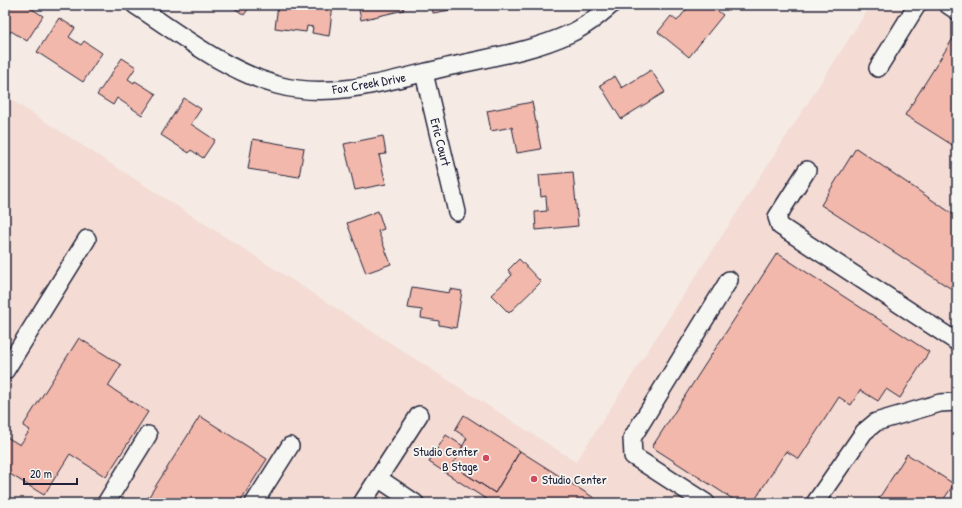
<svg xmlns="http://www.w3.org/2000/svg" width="962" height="508" font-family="'Patrick Hand',sans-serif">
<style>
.built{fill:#f4dbd3}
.building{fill:#f2b8ab;stroke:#22223b}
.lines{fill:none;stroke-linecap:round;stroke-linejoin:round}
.minor-casing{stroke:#22223b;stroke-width:20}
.minor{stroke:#f6f6f2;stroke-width:17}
.poi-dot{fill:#d1495b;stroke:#f6f6f2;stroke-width:1.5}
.labels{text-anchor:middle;stroke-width:3.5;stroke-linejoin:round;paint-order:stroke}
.street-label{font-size:13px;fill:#22223b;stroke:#f6f6f2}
.poi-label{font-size:13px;fill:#22223b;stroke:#f6f6f2;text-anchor:end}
</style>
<rect width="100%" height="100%" fill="#f5eae4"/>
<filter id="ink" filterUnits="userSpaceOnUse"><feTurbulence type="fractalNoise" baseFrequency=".025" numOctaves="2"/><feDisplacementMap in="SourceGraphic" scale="8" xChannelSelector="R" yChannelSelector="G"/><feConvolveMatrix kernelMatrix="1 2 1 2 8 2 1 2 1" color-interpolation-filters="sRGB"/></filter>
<g filter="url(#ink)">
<path class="built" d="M871,5H957V503H5V96L576,462Z"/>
<path class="building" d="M5,5H26L43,16L27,41L11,31L5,40Z
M230,5H251L244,15Z
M278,5H333L329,36L312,33L313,27L307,26L306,32L275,28Z
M358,5H402L404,10L361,20Z
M432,5H480L433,13Z
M690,5H710L723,15L689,57L658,32L671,16L677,21Z
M59,18L75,28L69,37L81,45L84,41L102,53L83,82L37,52Z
M957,32V148L905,115Z
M122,58L136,67L128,79L134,83L135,81L156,94L142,115L117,98L113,105L97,95Z
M651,70L665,92L621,119L600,85L615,76L622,88Z
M184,98L201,109L191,124L215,140L203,158L191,150L189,153L161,135Z
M532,102L541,149L517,153L512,127L491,131L487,111Z
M383,136L386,154L379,155L386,184L355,190L344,144Z
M253,139L304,148L299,177L248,169Z
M856,148L957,217V278L950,288L821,205Z
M573,172L578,226L536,230L535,212L547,211L546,196L541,197L539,175Z
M378,211L384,229L378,231L391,264L366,273L347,223Z
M777,253L929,352L900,398L886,389L878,401L860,390L851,405L839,397L799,459L786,451L753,503H739L652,447Z
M519,259L541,282L509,313L491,295L512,275L508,270Z
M412,287L449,293L450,289L462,291L456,328L439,325V321L421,318L422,310L408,308Z
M79,338L121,365L108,386L148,412L106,477L70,454L44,495L5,471V436L20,445L30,430L23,426Z
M464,415L520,451L495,493L452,465L467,438L455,430Z
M200,416L267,459L239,503H156L148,498Z
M446,435L463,446L452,465L495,493L520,451L602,503H492L429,462Z
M907,454L954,484L941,503H876Z"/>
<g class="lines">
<defs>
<path id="minor" d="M135,5C180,34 224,70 277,85C334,101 397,78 452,66C491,57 532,51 569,34C585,27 598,16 611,5
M948,5L957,11
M878,68L917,5
M424,73L457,212
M807,170L777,217L780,226L957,342
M5,371L87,239
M378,478L415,503
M106,503L148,435
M254,503L290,446
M362,503L419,415
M706,503L633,456L632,438L729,280
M815,503L864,432L876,422L940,403L957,402"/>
</defs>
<use href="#minor" class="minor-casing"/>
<use href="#minor" class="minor"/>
</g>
</g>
<g class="poi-dot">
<circle cx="486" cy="458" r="4"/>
<circle cx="534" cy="479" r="4"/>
</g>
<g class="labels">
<g class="street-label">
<text transform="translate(369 83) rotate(-10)" y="5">Fox Creek Drive</text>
<text transform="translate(441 142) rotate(76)" y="5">Eric Court</text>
</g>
<g class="poi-label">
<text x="478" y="456">Studio Center<tspan x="478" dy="15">B Stage</tspan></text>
<text x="542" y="484" text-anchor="start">Studio Center</text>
</g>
</g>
<rect width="962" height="508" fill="none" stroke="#f6f6f2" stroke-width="20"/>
<rect x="10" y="10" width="942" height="488" fill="none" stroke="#22223b" stroke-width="1.5" filter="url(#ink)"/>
<path d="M24 478v6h53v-6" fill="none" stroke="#22223b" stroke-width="2"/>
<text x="30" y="478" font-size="12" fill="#22223b" stroke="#f6f6f2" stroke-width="3" paint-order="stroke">20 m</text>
</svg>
